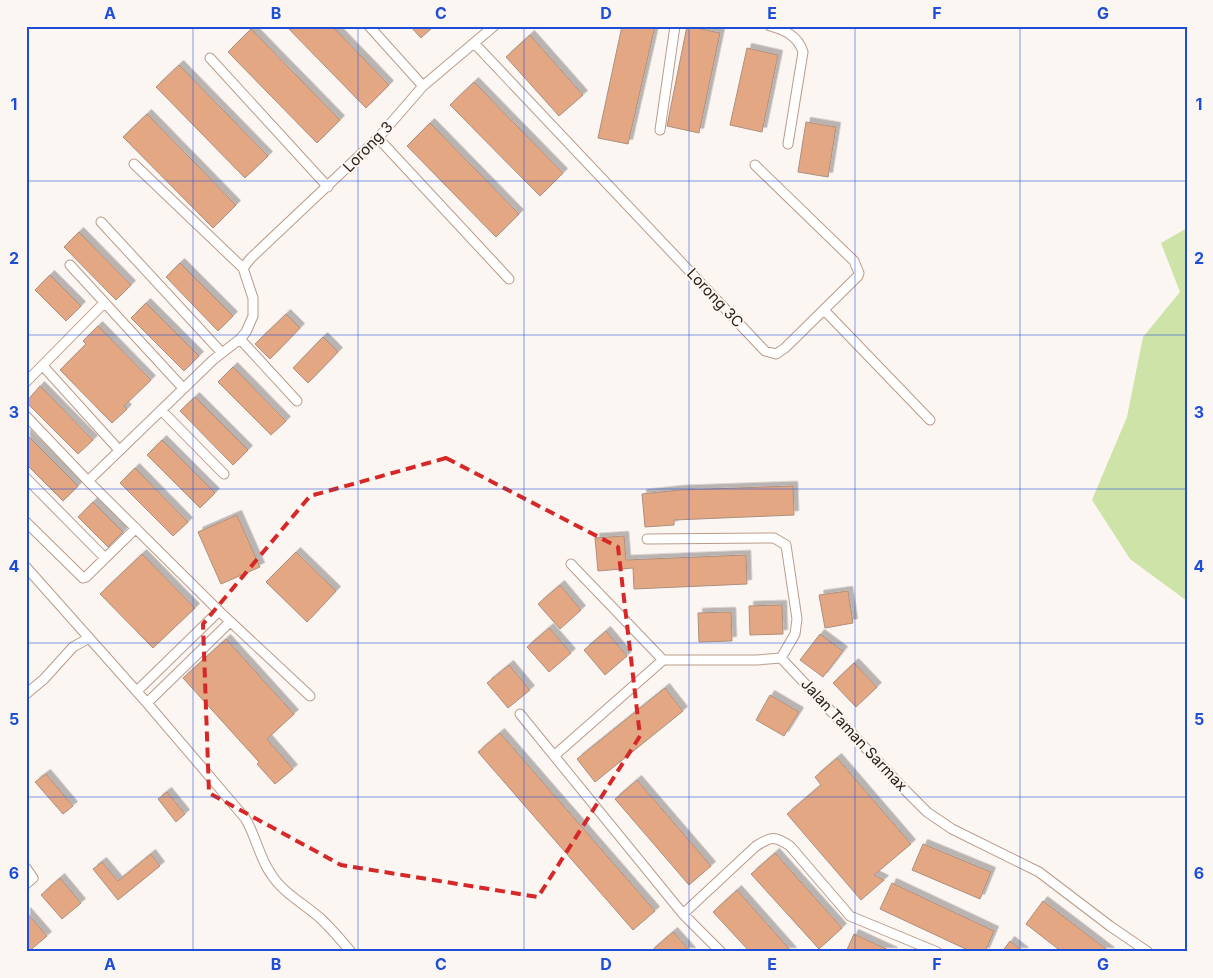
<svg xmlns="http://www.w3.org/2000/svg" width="1213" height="978" font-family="Inter,sans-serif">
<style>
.green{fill:#cee3a7}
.building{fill:#e3a783;stroke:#ac8f7e;filter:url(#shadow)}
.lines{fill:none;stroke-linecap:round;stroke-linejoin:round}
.street-casing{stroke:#b99b8a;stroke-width:11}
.street{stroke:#fff;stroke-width:9}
.marked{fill:none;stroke:#d62828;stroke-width:4;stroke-dasharray:10 6;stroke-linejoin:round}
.grid{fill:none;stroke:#1d4ed8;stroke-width:1;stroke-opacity:0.55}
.labels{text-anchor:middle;stroke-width:4;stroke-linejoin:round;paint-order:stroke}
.street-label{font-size:15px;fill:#291d17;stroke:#fcf6f2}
.neatline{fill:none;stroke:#1d4ed8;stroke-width:2}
.grid-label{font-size:16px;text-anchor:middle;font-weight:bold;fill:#1d4ed8}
</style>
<defs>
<filter id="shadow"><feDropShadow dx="4.5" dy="-4.5" stdDeviation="0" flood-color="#0004"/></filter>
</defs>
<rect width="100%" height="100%" fill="#fcf6f2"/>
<path class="green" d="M1187,228V601L1130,559L1092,500L1127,417L1143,337L1180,292L1161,243Z"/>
<path class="building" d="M286,26H332L389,85L366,108Z
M410,26H434L421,38Z
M622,26H655L628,144L598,138Z
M687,26L720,33L699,133L667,126Z
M251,29L340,120L317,143L228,52Z
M530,35L583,95L559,116L506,57Z
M747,48L778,55L762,132L730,125Z
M179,65L268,156L245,178L156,87Z
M474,82L563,173L540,196L450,105Z
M147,114L236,205L213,228L123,137Z
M806,122L836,127L828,177L798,172Z
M430,123L519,214L496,237L407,146Z
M79,232L131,285L116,300L64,247Z
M180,263L233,316L218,331L166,277Z
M50,275L81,306L66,321L35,290Z
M146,303L199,356L184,371L131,318Z
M286,314L300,328L270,359L255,344Z
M98,326L151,380L124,406L127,409L112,423L60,370L86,344L83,341Z
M323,337L338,352L308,383L293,368Z
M233,367L286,421L271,435L218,382Z
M40,386L93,440L78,454L26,402Z
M195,397L248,450L233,465L180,411Z
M26,434L78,486L63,501L26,464Z
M162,440L215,493L200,508L147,455Z
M135,468L188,522L173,536L120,483Z
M793,486L794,515L674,520V525L645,527L642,494L680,490Z
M93,502L123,532L108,547L78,517Z
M237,515L260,567L221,584L198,532Z
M624,536L626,560L746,555L747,584L634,589L633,568L598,571L595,538Z
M296,552L336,591L307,622L266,582Z
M142,554L195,608L153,648L100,594Z
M560,585L581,610L560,629L538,604Z
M848,591L853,623L825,628L819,595Z
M782,605L783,634L750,635L749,606Z
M731,612L732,641L699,642L698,613Z
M549,628L571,653L549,672L527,647Z
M606,631L627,656L605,675L584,650Z
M820,634L843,651L823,677L800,660Z
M226,639L294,714L267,739L293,769L275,784L257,764L259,762L183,678Z
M854,663L877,687L856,707L833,683Z
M509,665L530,690L508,708L487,683Z
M665,688L683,711L595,782L577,759Z
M770,695L799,712L784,736L756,720Z
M500,733L655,911L633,930L478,752Z
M837,758L911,844L874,875L884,880L861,900L787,814L821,785L815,777Z
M46,774L73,806L63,814L35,782Z
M637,780L711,866L689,885L615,799Z
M167,792L185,814L176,822L158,799Z
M923,844L991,872L980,899L912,870Z
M775,853L842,928L819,949L751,874Z
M151,854L160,866L118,900L93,869L102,862L118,881Z
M60,878L81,903L62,919L41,895Z
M892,883L994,931L985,952H972L880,909Z
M737,890L792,952H750L713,912Z
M1043,901L1076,926L1110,952H1062L1026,924Z
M26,912L47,936L28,952H26Z
M673,932L691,952H650Z
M854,934L893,952H846Z
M1010,941L1024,952H1002Z"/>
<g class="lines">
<defs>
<path id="street" d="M369,26L423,86
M770,26C785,30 798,36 803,52L788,144
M474,43L765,351L776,354L785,348L858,276L859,273L854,261L755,165
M210,58L328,187
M660,130L675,26
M378,138L509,279
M101,222L222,353
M70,265L183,388
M243,268L251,258L378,138L423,86L494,26
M824,310L930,420
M240,339L297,401
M43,366L119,450
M26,382L104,303
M161,410L224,474
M26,416L88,481L219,611L310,696
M26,478L105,558
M88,481L213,360L240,339L246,332L253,316V298L243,268L134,164
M26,522L83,578L86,577L136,528
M647,539L774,538L786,545L797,619L795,634L781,658
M571,564L663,660
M26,567L147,703L245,818C256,836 259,857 271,874C282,892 304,904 320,918C331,928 341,940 351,952
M137,691L219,611
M26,694L44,679L73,647L89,638
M147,703L230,622
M520,714L683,914L721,952
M555,755L663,660H757L781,658L904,789L927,812L952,829L1039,872L1110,926L1148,952
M26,868L33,878L26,884
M683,914L756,846C772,836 775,836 790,846L850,916L937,952"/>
</defs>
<use href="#street" class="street-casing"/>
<use href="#street" class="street"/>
</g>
<path class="marked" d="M446,458L618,547L640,736L538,897L341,865L209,793L203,624L310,496Z"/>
<path class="grid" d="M193,26V952M358,26V952M524,26V952M689,26V952M855,26V952M1020,26V952M26,181H1187M26,335H1187M26,489H1187M26,643H1187M26,797H1187"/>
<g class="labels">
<g class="street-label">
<text transform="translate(368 147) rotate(-46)" y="5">Lorong 3</text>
<text transform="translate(715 298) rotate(47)" y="5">Lorong 3C</text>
<text transform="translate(854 735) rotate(47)" y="5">Jalan Taman Sarmax</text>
</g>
</g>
<rect width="1213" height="978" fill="none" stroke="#fcf6f2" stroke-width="55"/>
<rect x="28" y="28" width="1158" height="922" class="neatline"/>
<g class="grid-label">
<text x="110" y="19">A</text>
<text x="276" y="19">B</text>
<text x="441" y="19">C</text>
<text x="606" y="19">D</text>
<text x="772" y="19">E</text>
<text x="937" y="19">F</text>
<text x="1103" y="19">G</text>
<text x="14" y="110">1</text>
<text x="1199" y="110">1</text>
<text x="14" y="264">2</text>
<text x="1199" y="264">2</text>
<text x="14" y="418">3</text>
<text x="1199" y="418">3</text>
<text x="14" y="572">4</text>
<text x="1199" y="572">4</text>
<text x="14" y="725">5</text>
<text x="1199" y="725">5</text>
<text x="14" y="879">6</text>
<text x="1199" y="879">6</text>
<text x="110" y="970">A</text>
<text x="276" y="970">B</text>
<text x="441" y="970">C</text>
<text x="606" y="970">D</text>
<text x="772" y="970">E</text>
<text x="937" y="970">F</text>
<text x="1103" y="970">G</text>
</g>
</svg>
